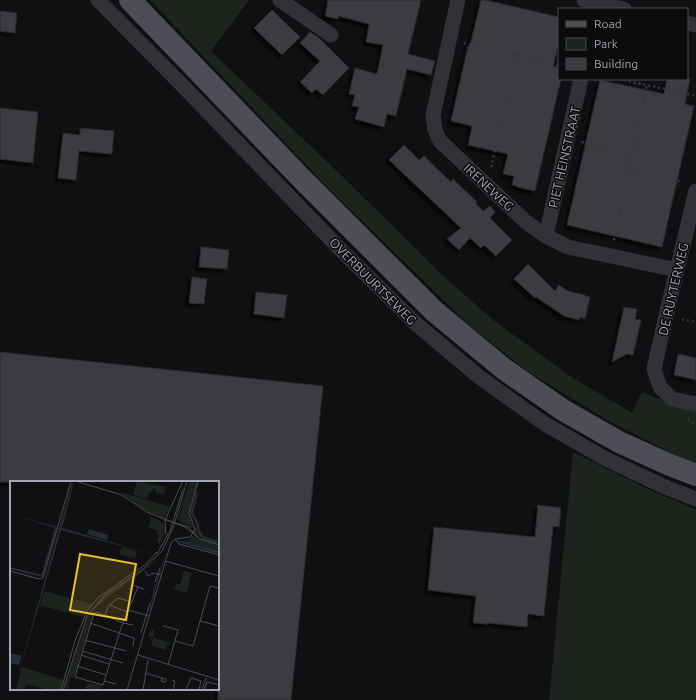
<svg xmlns="http://www.w3.org/2000/svg" width="696" height="700" font-family="Ubuntu,sans-serif">
<style>
.green{fill:#1d241e}
.building{fill:#3a3a3f;stroke:#2a2a2d;filter:url(#shadow)}
.lines{fill:none;stroke-linecap:round;stroke-linejoin:round}
.path{stroke:#37383d;stroke-width:2.5;stroke-dasharray:2 3;stroke-linecap:butt}
.street{stroke:#313236;stroke-width:15}
.primary{stroke:#4d4e55;stroke-width:22}
.labels{text-anchor:middle;stroke-width:3;stroke-linejoin:round;paint-order:stroke}
.street-label{font-size:13px;fill:#a2a5b2;stroke:#0b0b0c}
.inset-river{fill:none;stroke:#272d35;stroke-width:2}
.inset-road{fill:none;stroke:#4a4c52;stroke-width:1}
.view{fill:#edbd2d;fill-opacity:0.15;stroke:#edbd2d;stroke-width:2}
.inset-edge{fill:none;stroke:#a2a5b2;stroke-width:2}
</style>
<defs>
<filter id="shadow"><feDropShadow dx="-3.5" dy="3.5" stdDeviation="1" flood-color="#0009"/></filter>
</defs>
<rect width="100%" height="100%" fill="#101012"/>
<path class="green" d="M150,0H249L211,51L346,180L439,272L493,320L530,347L573,378L632,413L642,392L656,398L696,408V464L687,461L609,421L527,371L470,326L327,187Z
M573,452L652,491L696,509V700H549Z"/>
<path class="building" d="M328,0H421L408,54L435,61L431,75L407,69L396,116L387,114L384,127L355,119L359,107L352,106L355,95L349,94L355,68L377,74L383,45L366,42L369,24L338,16V19L325,16Z
M481,0H485L559,17V42L553,66L559,67V79H561L535,191L517,187V186L512,185L514,176L503,174L508,154L468,145L472,126L451,121L468,46H470Z
M272,10L300,37L282,55L254,28Z
M0,11L17,13L15,33L0,31Z
M310,32L319,38L349,68L323,95L316,89L312,93L300,82L320,61L300,43Z
M667,79H690L685,104L694,106L662,247L567,225L600,80L664,94Z
M0,108L38,112L33,163L0,159Z
M80,128L114,131L112,154L79,151L76,180L58,178L63,133L80,135Z
M404,145L419,160L424,156L451,182L453,179L477,202L475,203L483,211L490,206L495,212L490,218L512,240L496,256L484,245L481,248L470,238L459,250L447,239L461,228L389,160Z
M201,247L229,250L227,269L199,267Z
M528,264L555,291L559,285L568,291L585,295V296L590,297L585,319L580,317L579,320L564,316L536,297L535,298L514,279Z
M192,277L207,279L204,304L189,303Z
M256,292L287,295L284,318L254,314Z
M624,307L637,309L635,319L641,320L633,355L627,354L612,362Z
M0,352L323,386L291,700H218V482H0Z
M678,354L696,358V380L674,375Z
M538,505L561,508L559,527L553,526L544,616L528,614L527,627L488,623V624L473,623L476,596L428,590L434,527L535,537Z"/>
<g class="lines">
<path class="path" d="M464,43L517,54L559,65
M619,79L696,96
M582,142L632,155
M491,167L517,54
M629,170L683,182
M614,240L647,85
M682,319L696,322
M688,419L696,425"/>
<path class="street" d="M98,0L180,83L342,251L414,322L478,376L545,424L606,459L665,487L696,499
M280,0L331,35
M458,0L433,115L435,130L440,141L526,222L546,236L568,247L677,270
M584,0L624,9
M687,23L696,25
M696,191L666,316L654,369L660,387L672,399L696,404
M546,236L581,79"/>
<path class="primary" d="M130,0L302,179L434,311L504,369L563,410L619,442L670,465L696,475"/>
</g>
<g class="labels">
<g class="street-label">
<text transform="translate(564 157) rotate(-77)" y="5">PIET HEINSTRAAT</text>
<text transform="translate(489 187) rotate(43)" y="5">IRENEWEG</text>
<text transform="translate(373 281) rotate(45)" y="5">OVERBUURTSEWEG</text>
<text transform="translate(673 289) rotate(-77)" y="5">DE RUYTERWEG</text>
</g>
</g>
<g transform="translate(10 481)">
<rect width="209" height="209" fill="#101012"/>
<path d="M127,0L156,6L154,14L146,11L145,7L139,12L138,18L123,14ZM178,0L168,38L180,0H188L179,34L184,46L181,47L167,38ZM189,0L183,33L192,54L209,60V63L194,59L184,51L186,45L180,31ZM64,2L51,46L49,47L61,3ZM111,11L140,20L160,26L153,37L133,28ZM141,35L153,42L156,50L150,63L147,60L149,55L147,49L137,47L140,44ZM183,55L209,65V70L167,60H178ZM112,66L127,71L125,78L109,73ZM151,76L125,97L123,104L119,100L84,128L64,196L60,197L57,209H54L77,136L93,116ZM174,90L181,92L177,112L164,108L166,103H170ZM34,110L82,123L73,136L58,132L30,124ZM142,149H144L143,156L163,163L157,164L156,169L141,164L144,157L137,155ZM12,186L53,199L51,209L35,208L16,203L14,209H6ZM96,201L88,209H75L78,202L91,205Z" fill="#1d241e"/>
<path d="M64,2L52,47L141,73L51,49L4,209L49,48L0,33L50,47ZM79,48L98,54L97,59L77,53ZM167,59L209,70V73L168,61ZM158,65L139,131L142,115ZM0,172L12,175L9,184L0,182Z" fill="#272d35"/>
<path class="inset-river" d="M187,12L182,32L188,43L189,50L193,57L209,62M0,87L32,95L46,47"/>
<path class="inset-road" d="M65,0L112,14L137,31L175,46L190,58L209,64M156,39L178,46L188,56M156,54L155,39L173,0M165,58L169,63L209,74M147,73L160,50L173,8M155,80L209,95M0,90L29,98L33,97L61,0M135,90L138,95L143,92L151,94M145,101L150,87M119,109L123,104L134,108M100,124L117,131M118,129L139,135M95,134L99,124L108,117L122,121M190,140L209,145M80,142L124,157L123,165M123,144L113,142L87,131L84,132L65,196L93,204L111,147L113,142L128,106M153,145L168,149L158,184M131,152L140,122M75,159L116,170M165,160L183,165L200,105L209,107M72,170L113,182M71,174L99,183M128,174L209,199M67,185L96,194M135,192L152,197L156,198L155,201L151,200L152,197M162,199L165,200L163,209M94,200L106,203M51,209L65,160L77,130L89,116L136,83L147,71M53,209L77,135L95,114L133,88L152,70L163,47L177,0M117,209L161,62L165,58L180,56L185,48L179,32L188,0M133,209L138,179M176,209L181,197L191,200L189,209M192,209L196,197M194,209L197,201L209,204"/>
<path class="view" d="M70,73L126,83L116,139L60,129Z"/>
<rect width="209" height="209" class="inset-edge"/>
</g>
<rect x="558" y="8" width="130" height="72" fill="#0b0b0c" stroke="#47494e"/>
<rect x="566" y="21" width="20" height="6" fill="#4d4e55" stroke="#47494e"/>
<text x="594" y="28" font-size="12" fill="#a2a5b2">Road</text>
<rect x="566" y="38" width="20" height="12" fill="#1d241e" stroke="#47494e"/>
<text x="594" y="48" font-size="12" fill="#a2a5b2">Park</text>
<rect x="566" y="58" width="20" height="12" fill="#3a3a3f" stroke="#47494e"/>
<text x="594" y="68" font-size="12" fill="#a2a5b2">Building</text>
</svg>
